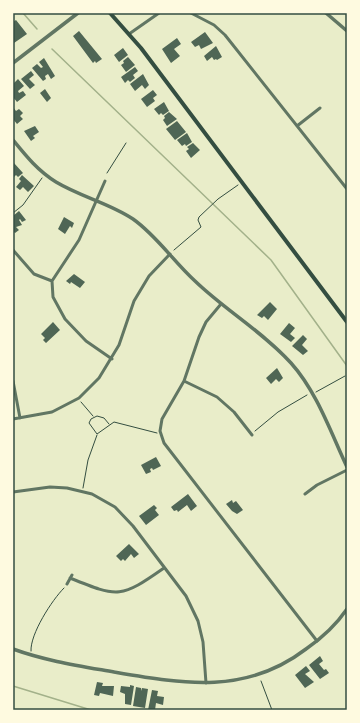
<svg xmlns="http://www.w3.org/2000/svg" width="360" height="723" font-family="'IBM Plex Serif',serif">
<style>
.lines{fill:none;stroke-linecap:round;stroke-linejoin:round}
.stream{stroke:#a3b18a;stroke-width:1.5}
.building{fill:#4f6655}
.path{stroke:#344e41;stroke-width:1}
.minor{stroke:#617663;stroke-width:3}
.tertiary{stroke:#617663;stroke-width:3.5}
.secondary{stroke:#344e41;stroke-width:4}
.neatline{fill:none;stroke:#344e41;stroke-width:1.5}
</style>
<rect width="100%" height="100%" fill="#e9edc9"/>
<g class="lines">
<path class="stream" d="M23,13L37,29
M52,49L271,260L347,366
M13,686L91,710"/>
</g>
<path class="building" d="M16,20L27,34L14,43L13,22Z
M79,31L102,59L96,63L95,61L93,63L73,36Z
M205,32L213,43L201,49L199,45L195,47L191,42Z
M177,38L181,44L174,49L180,56L171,63L162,49Z
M216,46L222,57L217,60L216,59L214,60L212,57L207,61L204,56Z
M123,48L128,55L119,62L114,55Z
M128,57L135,65L126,72L121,65L124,63L123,61Z
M44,58L55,76L51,79L48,74L45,76L46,79L43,81L32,68L37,64L41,68L43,67L39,62Z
M135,67L138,71L133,75L135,78L130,82L128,80L125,83L121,77Z
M31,71L34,75L29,79L35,85L30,89L21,79Z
M143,74L149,85L145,89L142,85L135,91L130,84Z
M18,79L24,86L18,91L19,93L23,91L26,95L17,102L13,97V84Z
M45,89L51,98L47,102L40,93Z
M153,90L157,95L153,98L155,101L147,107L141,99Z
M164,102L169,111L163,115L161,113L159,115L154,109Z
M13,107L16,111L19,109L23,113L20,116L23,119L17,124L13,119Z
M169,112L177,119L167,126L163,120L165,118L164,116Z
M177,121L186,132L175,140L166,129Z
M35,126L39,132L33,136L35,138L31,141L24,131Z
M187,133L192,142L186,146L185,144L182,146L177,140Z
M193,143L200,150L191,158L186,151L189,149L187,147Z
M14,163L23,173L18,177L16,175L13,178Z
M22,175L34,186L28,192L23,187L20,190L16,187L21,181L19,179Z
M19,211L26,220L22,222L20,219L19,220L22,225L16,227L19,230L15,233L13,231V216Z
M64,217L74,223L72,228L70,226L65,234L58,229Z
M74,274L85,282L80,288L71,282L70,284L66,281Z
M270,302L277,309L268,320L264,316L262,318L257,315Z
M53,322L60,330L46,343L43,340L45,338L41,334Z
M289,323L295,328L290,334L295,338L291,342L280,334Z
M303,335L307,339L302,345L308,351L303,355L292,346Z
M277,368L283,378L279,382L276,379L271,384L266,378Z
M156,457L161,466L153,470L152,468L150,469L151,472L146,474L141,465Z
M188,494L197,506L191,511L187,505L178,512L177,510L174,511L171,507Z
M232,500L233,503L236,501L243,510L237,514L232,511L226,504Z
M154,505L157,508L155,510L159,515L146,525L139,516Z
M129,544L139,554L134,558L131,554L125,561L123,559L121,561L116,556Z
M320,656L323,661L319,664L324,670L326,669L329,673L320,679L309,665Z
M306,666L310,671L305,674L314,682L305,688L295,675Z
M97,682L103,683L102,686H114L113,696L100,693L99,696L94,695Z
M130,685L134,686L131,705L125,704V694L120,692L121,686L130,687Z
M136,687L141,688L142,691V688L148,689L145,708L133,706Z
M152,690L158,691L157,696L164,697L163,705L156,703L155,710H148Z"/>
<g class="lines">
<path class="path" d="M107,173L126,143
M13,213L23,205L42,178
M174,250L201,227L198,220L199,217L218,199L238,185
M316,392L345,376
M81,402L93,416
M109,424L104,418L97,416L91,419L89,423L97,434L114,422L157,433
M255,431L278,412L307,395
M83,488L88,460L97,435
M31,651C30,634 52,600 64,588
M261,681L272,710"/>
<path class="minor" d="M191,13L214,25L225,35L347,189
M129,34L159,13
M297,126L320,108
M105,181L79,240L52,281L53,297L65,319L86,341L112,359
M13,250L34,274L52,281
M221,304L206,322L199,337L184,381L162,419L160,431L164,443L317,641
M13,381L20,418
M184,381L217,397L234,412L252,435
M13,419L52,412L79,398L99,378L119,345L134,301L149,276L170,254
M13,492L50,487L67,488L92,494L115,507L133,526L186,596L198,621L203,642L206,683
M305,494L317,485L347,470
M70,578C119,598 121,598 164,568
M67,584L72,575"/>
<path class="tertiary" d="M326,13L347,31
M13,63L78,13
M13,140C26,156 38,171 56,182C81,197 109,203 133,219C157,236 173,261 195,281C225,310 263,332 291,363C317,392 331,433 347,467
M13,649C46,661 80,666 114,672C184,684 246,695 306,649C322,638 336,625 347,609"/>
<path class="secondary" d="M110,13L141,48L347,322"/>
</g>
<rect width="360" height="723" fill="none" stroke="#fefae0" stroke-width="28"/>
<rect x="14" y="14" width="332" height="695" class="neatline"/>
</svg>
